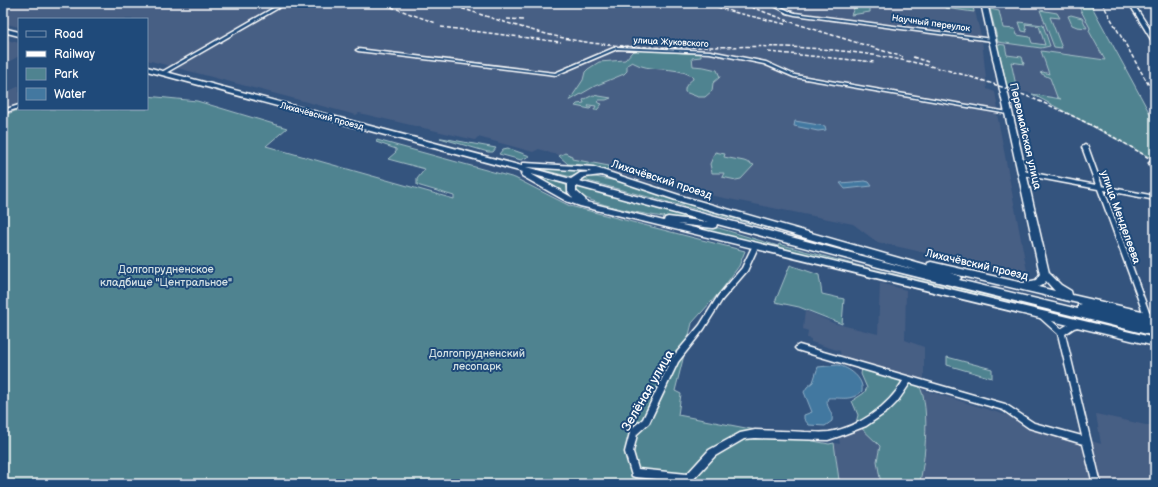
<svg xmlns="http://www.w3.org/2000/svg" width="1158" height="487" font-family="'Balsamiq Sans',sans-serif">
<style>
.built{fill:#475e84}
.green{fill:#4f8390;stroke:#a7c1c8}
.water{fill:#4378a0;stroke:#8eaec6}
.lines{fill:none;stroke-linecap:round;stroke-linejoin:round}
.minor-casing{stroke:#fff;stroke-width:3}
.tertiary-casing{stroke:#fff;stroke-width:3}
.secondary-casing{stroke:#fff;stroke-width:3}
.minor{fill:#1f4a7a;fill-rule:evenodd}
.tertiary{fill:#1f4a7a;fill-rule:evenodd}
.secondary{fill:#1f4a7a;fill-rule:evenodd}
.rail{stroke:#fff;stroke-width:1.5;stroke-dasharray:4 2;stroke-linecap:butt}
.labels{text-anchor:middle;stroke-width:4;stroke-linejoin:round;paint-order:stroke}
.far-street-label{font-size:9px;fill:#fff;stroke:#1f4a7a}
.street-label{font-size:11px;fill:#fff;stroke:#1f4a7a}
.park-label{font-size:11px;fill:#d3e0e3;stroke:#1f4a7a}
.near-street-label{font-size:13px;fill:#fff;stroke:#1f4a7a}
</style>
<rect width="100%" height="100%" fill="#34547e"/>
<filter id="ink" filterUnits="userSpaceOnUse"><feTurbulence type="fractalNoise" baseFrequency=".025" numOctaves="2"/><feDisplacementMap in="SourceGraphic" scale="8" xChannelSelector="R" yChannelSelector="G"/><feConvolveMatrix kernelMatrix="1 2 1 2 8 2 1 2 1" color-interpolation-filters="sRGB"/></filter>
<g filter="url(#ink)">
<path class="built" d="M3,3H973L982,40L987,89L995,92L998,109L923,96V101L997,114L1028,276L877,242L853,224L689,191L659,183V185L592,166L568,163L557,154H553L539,149L533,152L478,137L475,140L359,113L356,115L147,60V19H19V27L3,23Z
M987,3H1077L1090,28L1089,31L1105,60L1041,51L1057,97L1017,91L1007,87Z
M3,39L19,43V56L3,65Z
M19,86V103L3,109V89L9,91Z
M880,283L906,290L905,340L924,347V380L841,358L840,351L811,342V339L807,338L808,331L803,329L805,310L833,323L878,334Z
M918,388L1101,444L1096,414L1155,427V484H918Z
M859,426L880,446L877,461L881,484H847L846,482L839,480L834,443L840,444L838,434Z"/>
<path class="green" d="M852,3H870V12L851,15L855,6L852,5L859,6Z
M945,3L973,6L974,12L945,8Z
M1077,3H1090L1155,123V160L1032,94L1061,99L1057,97L1050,78L1040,73L1043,72L1049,74L1041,51L1105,60L1089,31L1090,28Z
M990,9L999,11L1003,28L1015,29L1017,35L1030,37L1032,43L1045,45L1039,26L1025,24L1027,32L1022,31L1019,22L1043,25L1050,46L1041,48L998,42Z
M1040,10L1057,13L1060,18L1050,17L1062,48L1054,47Z
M1071,15L1082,18L1087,28L1077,27L1072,25L1068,16Z
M997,44L1005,45L1007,55L1022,57L1024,64L1011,62L1017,90L1007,87Z
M638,50L701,54V57L692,58L693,66L704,67L717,70L720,77L713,83L712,91L705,97H698L685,92C684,86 689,82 693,79L692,76C673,65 650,73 632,62L627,65V71L624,74L595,86L569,101L583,80L585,72L588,69L599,62L625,60L632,52Z
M593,95L611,98L606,100H599L597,102L602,104L597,110H594L596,106L589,105L588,107H592L590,109L575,106L577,104L584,103L583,100Z
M147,96L197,101L287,128L266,146L454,199V196L417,185V179L425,169L388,159L396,152V149L376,142L377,140L515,178L570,206L745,251L739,266L720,292L692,323L675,391L681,394L678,415L829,444L834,443L839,480L846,482L847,484H3V116L20,109H147Z
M440,138H442L496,148L493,152H488Z
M508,148L510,149L530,156L521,160L499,154L503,149Z
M715,152L725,154L724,157L744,161L754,165L741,179L736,180L722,177L724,173H712L710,164Z
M565,153L572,156V159L609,166L607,170L587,165L568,164L559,156Z
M540,169H576L591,171L579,173L571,177Z
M590,176L617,181L820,242L580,179Z
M538,177L566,185L569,195Z
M575,186L700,220C679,222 599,207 582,196C578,194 576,191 575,186Z
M672,223L719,228L778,246L779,244L864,267L1029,305L1031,307Z
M790,265L819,275L822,294L844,299L842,324L799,307L775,302Z
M947,357L992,369V378L947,365Z
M862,368C873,371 908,378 916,383C932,393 925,468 919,484H881L877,461L880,446L856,423L858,415L852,401L864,393L867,388L861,374Z"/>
<path class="water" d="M795,121L825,126L826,130L818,131L794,126Z
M865,181L869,182L872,186L845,189L840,183Z
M838,365C849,368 864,378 862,391C851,402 841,397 828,398C824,406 834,412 832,421L825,426L809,425L804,419V415L812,412L804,392L807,387L813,382L818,367Z"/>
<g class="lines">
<defs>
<path id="minor" d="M282,3H287L164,74L160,73Z
M776,3H780L779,6L789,11L795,13L992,39L994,40L992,41L795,15L787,13L776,7Z
M616,47L710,51L766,62L795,75L1008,112L1010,113L1008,114L794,77L764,64L710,53L617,49L556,75L358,51L356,50L358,49L555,73Z
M19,105V108L3,113V110Z
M1085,145L1088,147L1102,186L1155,196V200L1104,190L1150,315L1149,317L1147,318L1145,317L1144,315L1098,189L1023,175L1020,173L1023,171L1096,185L1082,147Z
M1152,161L1154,162L1155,164V171L1153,170L1149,163Z
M755,245L758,247L747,271L722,300L704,329L678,362L649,423L637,434L633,452L638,469L687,474L709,450L740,433L755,430C772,431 788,431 805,432C812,432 821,433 829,432C859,427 888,407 903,381L797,350L795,348L797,346L799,345L1005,404L1034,423L1082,436L1058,334L1039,317L1038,315L1039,313L1041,312L1043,313L1061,329C1067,325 1074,321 1081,322L1082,324L1081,326L1074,328L1065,334L1101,484H1093L1083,444L1029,428L1003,410L910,383L904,392L897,402L888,411L866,426L840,436L828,440L755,438L744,439L715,456L692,481L689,482L635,477L632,476L625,452L631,429L643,419L672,358L700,325L718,296L742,268L752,247Z"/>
<path id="tertiary" d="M1129,3H1133L1155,37V43L1152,41Z"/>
<path id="secondary" d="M981,3H987L1049,273L1061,285L1071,291L1072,295L1155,314V336L882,268L717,224L716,227L713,228L678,224L1155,338V346L580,206L566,201L522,176L521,174L523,172L147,71V67L522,166V163H525L593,167L685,197L927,266L928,263L931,262L1023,283L1036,280L1040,274ZM526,167L589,171L591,172L580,173L571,179ZM531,174L568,184V192L573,198ZM601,175L679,201L919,271L579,181L585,177ZM576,186L708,222L668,217L665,218L664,221L586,202L585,199L576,191ZM950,273L1082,304L1078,305V309L959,280L961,278L959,276ZM1046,281L1055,291L1038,287L1042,285Z
M3,28L19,32V36L3,32Z"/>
</defs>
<use href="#minor" class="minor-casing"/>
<use href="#tertiary" class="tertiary-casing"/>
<use href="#secondary" class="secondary-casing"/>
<use href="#minor" class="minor"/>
<use href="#tertiary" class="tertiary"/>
<use href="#secondary" class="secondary"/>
<path class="rail" d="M380,3L436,23
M445,3C493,18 541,36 592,43C656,51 720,45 784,47C917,51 1044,90 1155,162
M706,3L733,12L785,24
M740,3L797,24L903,57
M1102,3L1155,96
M507,19L524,20
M441,27L561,42
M768,52L875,62
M913,57L928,62"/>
</g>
</g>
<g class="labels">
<g class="far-street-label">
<text transform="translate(931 23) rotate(8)" y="3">Научный переулок</text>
<text transform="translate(671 42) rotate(3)" y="3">улица Жуковского</text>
<text transform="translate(322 116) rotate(15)" y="3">Лихачёвский проезд</text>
</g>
<g class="street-label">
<text transform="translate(1026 136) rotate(77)" y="4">Первомайская улица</text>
<text transform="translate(662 179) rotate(18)" y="4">Лихачёвский проезд</text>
<text transform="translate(1121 217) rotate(70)" y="4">улица Менделеева</text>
<text transform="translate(977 264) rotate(13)" y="4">Лихачёвский проезд</text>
</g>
<g class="park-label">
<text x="166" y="273">Долгопрудненское<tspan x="166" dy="13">кладбище "Центральное"</tspan></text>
<text x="477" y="357">Долгопрудненский<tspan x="477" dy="13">лесопарк</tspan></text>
</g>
<g class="near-street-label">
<text transform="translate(647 390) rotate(-60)" y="5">Зелёная улица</text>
</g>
</g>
<rect width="1158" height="487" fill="none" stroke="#1f4a7a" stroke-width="16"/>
<rect x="8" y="8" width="1142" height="471" fill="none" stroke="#fff" stroke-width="1.5" filter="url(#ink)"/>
<rect x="18" y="18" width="130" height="92" fill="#1f4a7a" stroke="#7992af"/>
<rect x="26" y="31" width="20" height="6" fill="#1f4a7a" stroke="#7992af"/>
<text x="54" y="38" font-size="12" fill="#ffffff">Road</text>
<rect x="26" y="51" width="20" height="6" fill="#ffffff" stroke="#7992af"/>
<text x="54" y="58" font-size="12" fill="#ffffff">Railway</text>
<rect x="26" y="68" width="20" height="12" fill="#4f8390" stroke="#7992af"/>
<text x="54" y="78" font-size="12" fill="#ffffff">Park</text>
<rect x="26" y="88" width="20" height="12" fill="#4378a0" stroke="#7992af"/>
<text x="54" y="98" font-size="12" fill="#ffffff">Water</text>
</svg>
